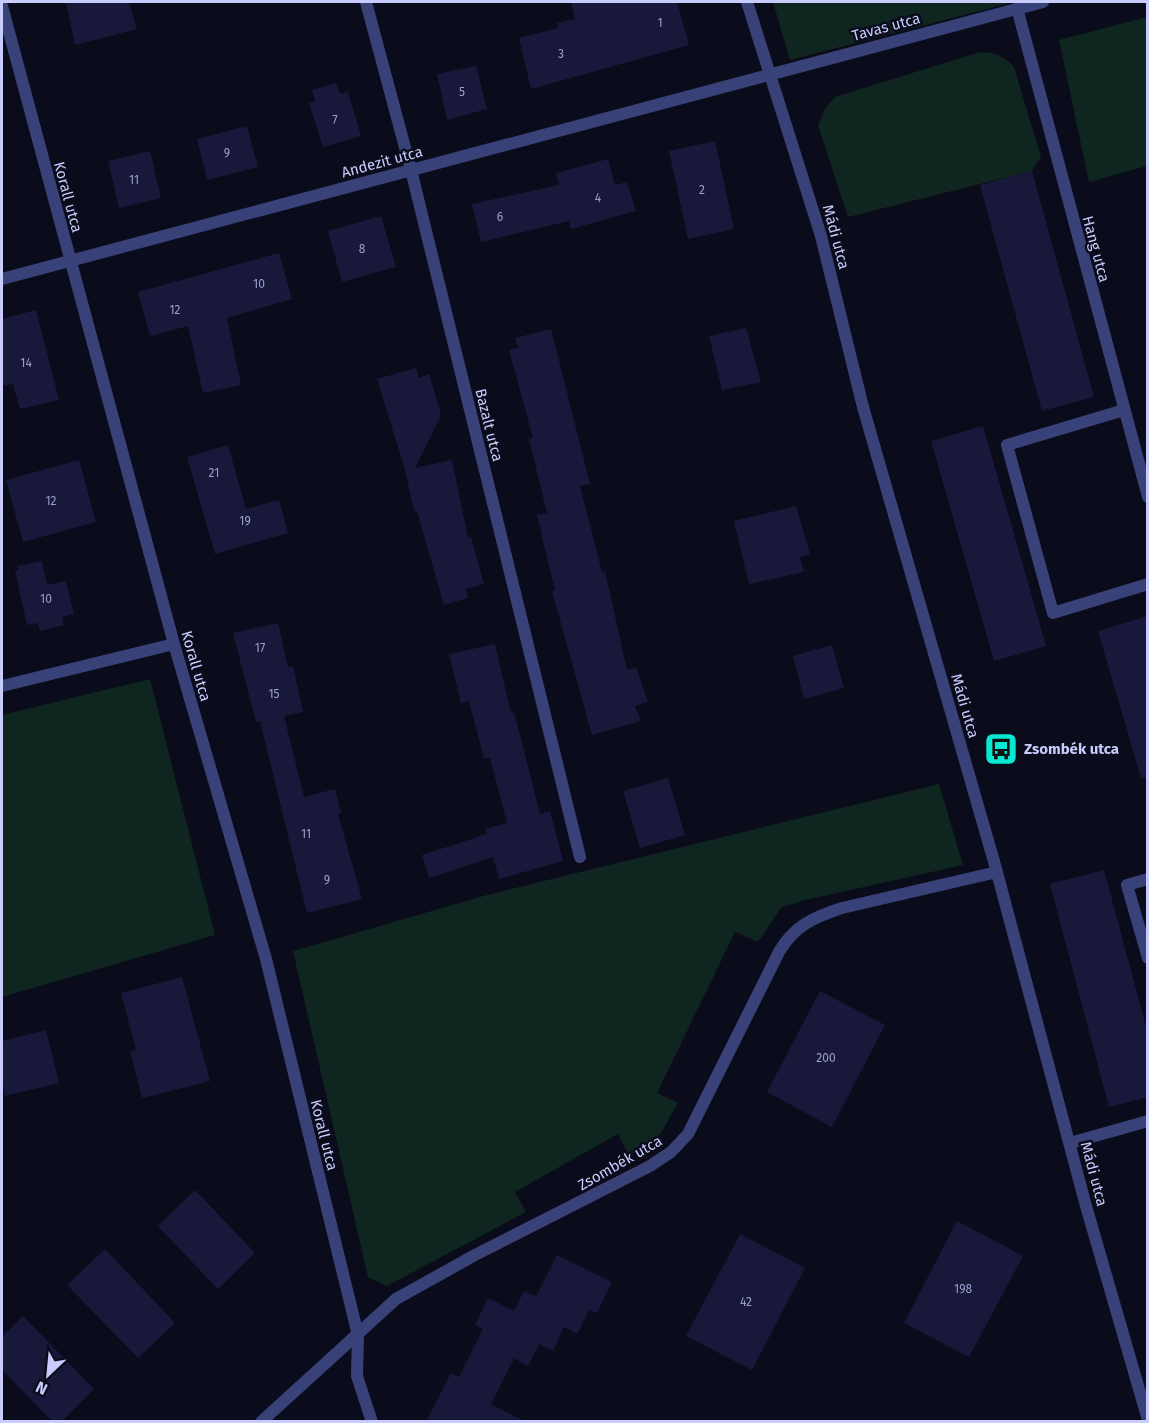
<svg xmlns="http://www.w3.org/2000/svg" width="1149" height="1423" font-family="'Fira Sans',sans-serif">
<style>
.green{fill:#0f251f}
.building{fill:#18183b}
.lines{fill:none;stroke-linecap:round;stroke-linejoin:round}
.street{stroke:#384279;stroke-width:12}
.labels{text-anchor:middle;stroke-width:5;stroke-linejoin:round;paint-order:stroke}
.number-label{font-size:12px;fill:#9b9fcc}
.street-label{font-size:15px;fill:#c7ccfd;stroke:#0b0c1b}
.poi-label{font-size:15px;font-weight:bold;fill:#c7ccfd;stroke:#0b0c1b;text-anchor:start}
</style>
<rect width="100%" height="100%" fill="#0b0c1b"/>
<path class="green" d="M773,2H1014L790,60Z
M1147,17V166L1089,182L1059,40Z
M980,52C995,52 1004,56 1014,67L1041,157L1032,171L848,217L818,125L826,107L835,97Z
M150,679L215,935L2,997V715Z
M939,784L963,865L801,901L781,908L758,942L735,932L657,1093L678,1103L661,1133L629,1156L618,1134L515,1192L526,1212L387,1286L368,1277L293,951L487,895Z"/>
<path class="building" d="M66,2H129L137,29L75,45Z
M571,2H677L689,45L531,89L519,38L558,28L557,23L575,19Z
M476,66L487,109L447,120L437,74Z
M336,83L340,94L348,92L361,136L323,147L309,103L315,101L312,90Z
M247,126L258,167L207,180L197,139Z
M715,141L734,229L688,239L669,151Z
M150,151L161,198L119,208L108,161Z
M608,159L615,185L627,182L636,211L571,229L569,221L481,242L472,204L559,185L556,173Z
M1032,171L1094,397L1042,411L980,185Z
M381,216L396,267L342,282L328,231Z
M279,253L292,299L227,318L241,385L203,393L188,326L150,336L138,292Z
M36,310L59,400L20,409L13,384L2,386V319Z
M746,328L761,382L722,390L709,336Z
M551,329L590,484L580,486L602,572L605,571L627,670L636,667L648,702L635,706L641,721L592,735L552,591H555L537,515L547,513L529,439L533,438L509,350L518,348L515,338Z
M416,368L419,378L429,374L441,415L415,468L452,460L468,538L471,537L484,584L466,589L468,598L444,605L417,511H414L405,470L377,379Z
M983,426L1046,646L994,661L931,441Z
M228,445L246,509L279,500L288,533L215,554L187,457Z
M79,460L96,522L23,542L6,480Z
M796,506L810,554L800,557L804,572L749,584L734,521Z
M42,561L47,585L66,581L74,614L62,617L64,625L40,631L38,623L27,625L15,571L19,570L18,566Z
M1148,616V777L1141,778L1098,631Z
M278,623L288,667L293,666L303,712L284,716L304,797L335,789L341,813L338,814L362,899L307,913L260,721L256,722L233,633Z
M495,644L511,713L514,712L540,814L550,811L563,861L499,879L493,857L429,878L422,855L487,834L485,829L507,823L490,758L484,759L469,701L461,703L449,654Z
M832,645L844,688L804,699L793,656Z
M668,778L685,835L640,848L623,791Z
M1104,870L1148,1034V1097L1109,1107L1050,884Z
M182,977L210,1081L142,1098L130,1051L136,1050L121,993Z
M820,991L885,1025L832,1127L767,1092Z
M46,1030L59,1083L5,1096L2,1081V1041Z
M195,1190L255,1253L218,1289L158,1226Z
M957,1221L1023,1256L969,1357L904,1323Z
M740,1234L805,1268L752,1370L686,1336Z
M105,1249L175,1323L138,1358L67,1285Z
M557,1255L612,1282L597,1313L589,1310L577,1334L564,1327L553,1351L539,1344L528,1366L514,1358L491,1404L526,1422H426L451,1373L459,1377L483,1329L475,1325L488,1298L514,1311L524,1291L536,1296Z
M23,1316L94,1389L61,1422H53L2,1370V1337Z"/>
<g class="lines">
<path class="street" d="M366,2L411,170L580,857
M747,2L821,236L863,407L995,865L1086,1206L1148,1420
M2,6L174,644L266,959L358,1335L357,1376L372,1422
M1017,8L1148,497
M2,279L1043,2
M1124,410L1007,445L1053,613L1148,584
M2,686L174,644
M1148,879L1127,885L1148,958
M1070,1143L1148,1121
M261,1422L396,1299L475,1255L650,1166L671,1152L688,1134L779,952C794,926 814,917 842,908L997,872"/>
</g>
<defs>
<symbol id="bus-square" viewBox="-11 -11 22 22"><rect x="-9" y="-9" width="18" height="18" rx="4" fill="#07e9d2" stroke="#0b0c1b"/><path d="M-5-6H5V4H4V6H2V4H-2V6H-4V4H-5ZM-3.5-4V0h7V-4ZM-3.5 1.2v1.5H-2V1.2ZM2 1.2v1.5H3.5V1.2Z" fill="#111"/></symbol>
</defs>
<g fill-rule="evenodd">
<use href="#bus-square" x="982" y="730" width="38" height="38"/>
</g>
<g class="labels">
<g class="number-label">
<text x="660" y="27">1</text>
<text x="561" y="58">3</text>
<text x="462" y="96">5</text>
<text x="335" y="124">7</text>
<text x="227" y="157">9</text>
<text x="134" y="184">11</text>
<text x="702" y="194">2</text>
<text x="598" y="202">4</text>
<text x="500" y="221">6</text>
<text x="362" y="253">8</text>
<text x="259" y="288">10</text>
<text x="175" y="314">12</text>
<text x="26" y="367">14</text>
<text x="214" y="477">21</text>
<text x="51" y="505">12</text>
<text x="245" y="525">19</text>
<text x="46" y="603">10</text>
<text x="260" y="652">17</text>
<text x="274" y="698">15</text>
<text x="306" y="838">11</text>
<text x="327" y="884">9</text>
<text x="826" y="1062">200</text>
<text x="963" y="1293">198</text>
<text x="746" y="1306">42</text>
</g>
<g class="street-label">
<text transform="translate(886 27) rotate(-15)" y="5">Tavas utca</text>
<text transform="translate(382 162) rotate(-15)" y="5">Andezit utca</text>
<text transform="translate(68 197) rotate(75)" y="5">Korall utca</text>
<text transform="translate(836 237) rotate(75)" y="5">Mádi utca</text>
<text transform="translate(1096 249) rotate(75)" y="5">Hang utca</text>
<text transform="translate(489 425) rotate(76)" y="5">Bazalt utca</text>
<text transform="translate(196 666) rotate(74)" y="5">Korall utca</text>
<text transform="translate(965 706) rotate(74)" y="5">Mádi utca</text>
<text transform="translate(324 1135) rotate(76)" y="5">Korall utca</text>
<text transform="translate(620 1163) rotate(-30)" y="5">Zsombék utca</text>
<text transform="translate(1094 1174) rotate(75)" y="5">Mádi utca</text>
</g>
<g class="poi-label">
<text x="1024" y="754">Zsombék utca</text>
</g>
</g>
<rect width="1149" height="1423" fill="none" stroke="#c7ccfd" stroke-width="6"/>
<g transform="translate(48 1375) rotate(206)" stroke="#0b0c1b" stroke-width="4.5" paint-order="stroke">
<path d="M0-4.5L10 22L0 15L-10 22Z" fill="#c7ccfd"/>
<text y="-9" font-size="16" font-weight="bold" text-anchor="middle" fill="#c7ccfd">N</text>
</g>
</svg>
